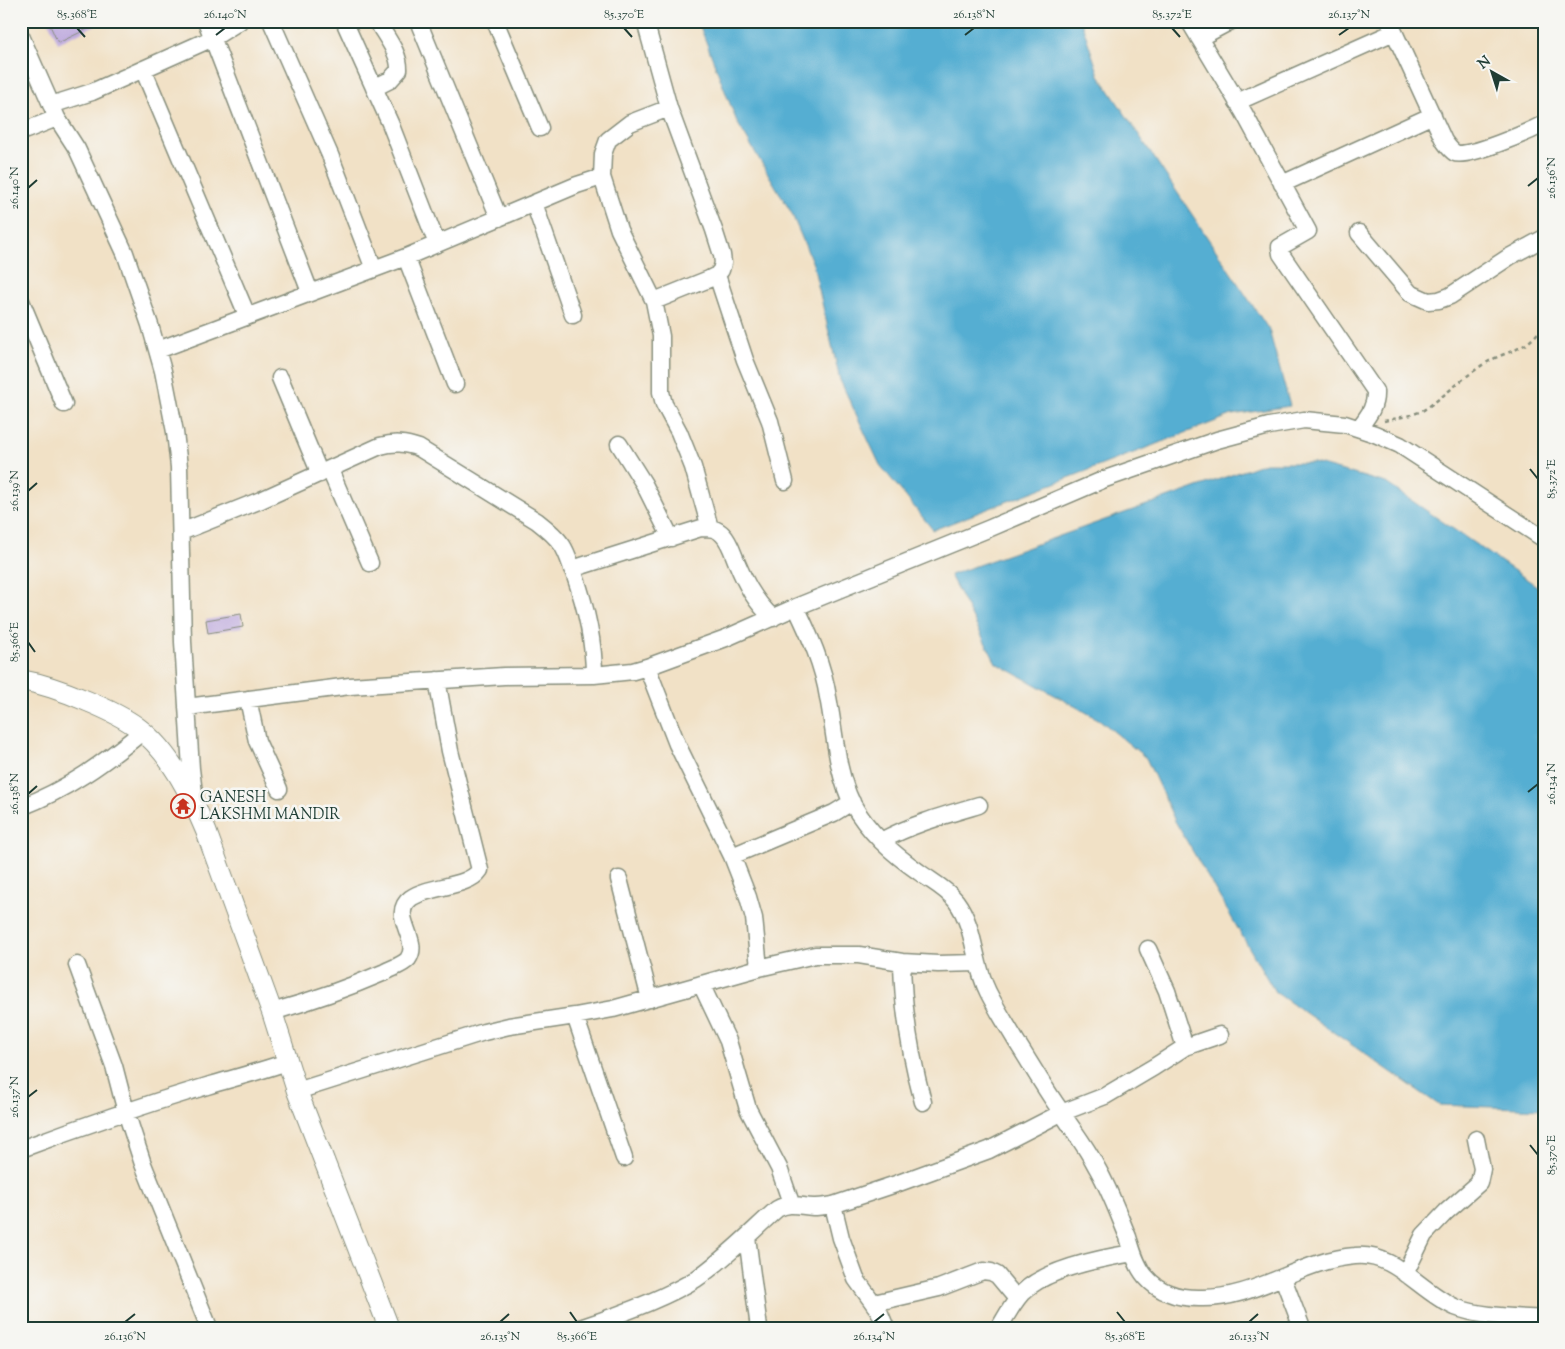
<svg xmlns="http://www.w3.org/2000/svg" width="1565" height="1349" font-family="'Sorts Mill Goudy',serif">
<style>
.water{fill:#55aed2;stroke:#3a7683}
.building{fill:#bfabde}
.lines{fill:none;stroke-linecap:round;stroke-linejoin:round}
.minor-casing{stroke:#888f7d;stroke-width:19}
.major-casing{stroke:#888f7d;stroke-width:22}
.path{stroke:#888f7d;stroke-width:2.5;stroke-dasharray:4 4;stroke-linecap:butt}
.minor{stroke:#fff;stroke-width:16}
.major{stroke:#fff;stroke-width:20}
.ticks{fill:none;stroke:#1f3d34;stroke-width:2}
.labels{text-anchor:middle;stroke-width:5;stroke-linejoin:round;paint-order:stroke}
.poi-label{font-size:15px;fill:#1f3d34;stroke:#f6f6f2;text-anchor:start}
.neatline{fill:none;stroke:#1f3d34;stroke-width:2}
.ticks-label{font-size:12px;text-anchor:middle;fill:#1f3d34}
</style>
<rect width="100%" height="100%" fill="#f6f6f2"/>
<filter id="ink" filterUnits="userSpaceOnUse"><feTurbulence type="fractalNoise" baseFrequency=".02" numOctaves="2"/><feDisplacementMap in="SourceGraphic" scale="10" xChannelSelector="R" yChannelSelector="G"/><feConvolveMatrix kernelMatrix="1 2 1 2 8 2 1 2 1" color-interpolation-filters="sRGB"/></filter>
<filter id="wash" filterUnits="userSpaceOnUse"><feTurbulence type="fractalNoise" baseFrequency=".0096" numOctaves="4" result="noise"/><feDisplacementMap in="SourceGraphic" scale="20" xChannelSelector="R" yChannelSelector="G"/><feGaussianBlur stdDeviation="1.12" result="paint"/><feColorMatrix in="noise" values="0 0 0 0 0 0 0 0 0 0 0 0 0 0 0 0 0 1.4 0 .05"/><feComposite in="paint" operator="in"/></filter>
<g filter="url(#wash)">
<rect width="100%" height="100%" fill="#f1e1c6"/>
<path class="water" d="M698,21H1081L1099,75L1269,330L1290,406L1232,415L933,530L880,465L840,380L813,264L791,212L737,122Z
M1265,463H1314L1386,483L1544,591V1109L1439,1105L1275,992L1175,821L1146,758L1100,720L996,663L950,575Z"/>
<g id="blocks">
<path class="building" d="M48,21H104L58,43Z
M241,614L243,627L208,633L206,620Z"/>
</g>
</g>
<g filter="url(#ink)">
<use href="#blocks" fill-opacity="0" stroke="#888f7d" stroke-width="1"/>
<g class="lines">
<defs>
<path id="minor" d="M206,21L310,292
M271,21L330,155L374,269
M344,21L390,123L437,244
M418,21L499,218
M495,21L540,128
M645,21L669,108L714,230L722,255L723,263L721,270L717,275L709,279L654,301
M1189,21L1244,113L1308,231L1280,247L1281,254L1375,391C1376,407 1368,416 1359,428
M1389,21L1444,141C1447,145 1450,150 1455,153C1467,159 1530,131 1544,124
M21,36L57,118L77,149L125,253L150,325L163,371L175,432L179,467L183,642L191,769L195,801
M1199,38L1231,21
M143,69L247,315
M374,88L390,80L399,70C400,53 385,36 377,21
M1237,102L1394,32
M51,105L92,92L213,38L240,21
M669,108L630,123L608,140L603,154L602,177L619,230L654,301L661,336V392L664,404L679,432L693,467L710,528
M21,132L57,118
M1282,184L1433,115
M534,203L573,315
M1359,233L1410,293L1428,301L1439,300L1450,296L1509,257L1544,238
M406,257L455,384
M717,275L745,360L770,421L785,481
M21,301L64,404
M158,350L406,257L577,185L602,177
M280,378L320,474
M619,444L644,484L671,538
M330,470L370,563
M181,532L261,500L380,446C395,442 405,443 419,448L537,521C546,528 555,535 562,545C568,554 570,564 574,573C586,607 594,639 594,675
M572,569L701,528C710,528 717,528 723,535C730,542 733,554 737,563C746,585 756,603 773,618
M796,607C810,636 823,665 828,697C835,732 836,771 852,803C868,832 892,853 919,872C931,881 947,889 956,901C976,928 973,963 988,992C997,1010 1008,1027 1018,1044C1032,1066 1045,1089 1060,1110C1072,1129 1086,1146 1096,1166C1109,1188 1118,1213 1128,1237C1132,1250 1136,1265 1145,1276C1151,1283 1160,1290 1169,1293C1178,1297 1189,1298 1199,1298C1255,1300 1300,1260 1355,1256C1395,1252 1420,1292 1455,1307C1480,1317 1516,1317 1544,1319
M647,667L677,744L732,856L748,897L754,918L759,968
M248,699L257,741L279,789
M187,707L350,686L504,676L594,675L633,671L647,667L726,638L796,607L988,529L1105,479L1217,440L1269,426L1304,420L1345,424L1375,434L1400,445L1544,539
M21,807C67,790 105,762 142,732
M881,841C912,824 945,815 979,805
M732,856L834,813L852,802
M619,879L650,999
M1148,949L1167,991L1185,1047
M902,962C903,1011 910,1054 923,1102
M77,965L114,1066L126,1112L143,1164L208,1325
M701,984L728,1041L748,1109L779,1168L791,1203
M272,1012C311,1001 348,988 385,972C392,968 403,965 408,959C422,940 388,915 411,898C430,885 468,888 480,870L450,751L437,680
M575,1016L624,1158
M297,1091L484,1032L509,1026L575,1016L613,1009L759,968L815,955H859L902,962L938,964L978,963
M21,1149C82,1126 144,1105 207,1086C234,1078 261,1071 287,1062
M833,1205L841,1238L856,1279L879,1311L886,1328
M747,1237L759,1328
M1405,1274L1424,1235L1446,1212L1479,1183L1482,1169L1476,1139
M1283,1278L1302,1328
M874,1303L939,1288L983,1271L991,1272L997,1275L1017,1299
M580,1328C616,1316 664,1299 696,1279C725,1259 750,1233 777,1209C790,1202 798,1206 813,1207C820,1207 826,1206 833,1205L896,1184L989,1150L1061,1113L1105,1096L1154,1067L1185,1047L1220,1035
M999,1328C1006,1316 1013,1303 1022,1293C1045,1269 1102,1258 1133,1253"/>
<path id="major" d="M21,680C44,684 66,692 87,701C104,708 122,716 137,727C170,751 191,795 206,831L272,1012L297,1091L389,1328"/>
</defs>
<use href="#minor" class="minor-casing"/>
<use href="#major" class="major-casing"/>
<path class="path" d="M1384,421L1411,415L1422,411C1444,397 1462,378 1484,364C1510,348 1524,354 1544,325"/>
<use href="#minor" class="minor"/>
<use href="#major" class="major"/>
</g>
</g>
<path class="ticks" d="M77,28L85,37M624,28L632,37M1172,28L1180,37M216,35L225,28M965,35L974,28M1339,35L1349,28M1528,186L1538,178M28,188L37,180M1530,469L1538,479M28,491L37,483M28,642L35,652M1528,792L1538,784M28,794L37,786M28,1097L37,1090M1530,1145L1538,1155M570,1312L577,1322M1117,1312L1125,1322M125,1322L135,1314M500,1322L509,1314M874,1322L884,1314M1249,1322L1258,1314"/>
<defs>
<symbol id="temple-ring" viewBox="-11 -11 22 22"><circle r="9.5" fill="#f6f6f2" stroke="#c8321e" stroke-width="1.5"/><path d="M0-6L5-2H3V0L6.5 2.5H4V6H1.5V3h-3V6H-4V2.5H-6.5L-3 0V-2H-5Z" fill="#c8321e"/></symbol>
</defs>
<g fill-rule="evenodd">
<use href="#temple-ring" x="169" y="792" width="28" height="28"/>
</g>
<g class="labels">
<g class="poi-label">
<text x="200" y="802">GANESH<tspan x="200" dy="17">LAKSHMI MANDIR</tspan></text>
</g>
</g>
<rect width="1565" height="1349" fill="none" stroke="#f6f6f2" stroke-width="55"/>
<g transform="translate(1492 72) rotate(321)" stroke="#f6f6f2" stroke-width="4" paint-order="stroke">
<path d="M0-4L9 19L0 12L-9 19Z" fill="#1f3d34"/>
<text y="-8" font-size="14" font-weight="bold" text-anchor="middle" fill="#1f3d34">N</text>
</g>
<rect x="28" y="28" width="1510" height="1294" class="neatline"/>
<g class="ticks-label">
<text x="77" y="18">85.368°E</text>
<text x="225" y="18">26.140°N</text>
<text x="624" y="18">85.370°E</text>
<text x="974" y="18">26.138°N</text>
<text x="1172" y="18">85.372°E</text>
<text x="1349" y="18">26.137°N</text>
<text transform="translate(1551 178) rotate(-90)" y="4">26.136°N</text>
<text transform="translate(14 188) rotate(-90)" y="4">26.140°N</text>
<text transform="translate(1551 479) rotate(-90)" y="4">85.372°E</text>
<text transform="translate(14 491) rotate(-90)" y="4">26.139°N</text>
<text transform="translate(14 642) rotate(-90)" y="4">85.366°E</text>
<text transform="translate(1551 784) rotate(-90)" y="4">26.134°N</text>
<text transform="translate(14 794) rotate(-90)" y="4">26.138°N</text>
<text transform="translate(14 1097) rotate(-90)" y="4">26.137°N</text>
<text transform="translate(1551 1155) rotate(-90)" y="4">85.370°E</text>
<text x="125" y="1340">26.136°N</text>
<text x="500" y="1340">26.135°N</text>
<text x="577" y="1340">85.366°E</text>
<text x="874" y="1340">26.134°N</text>
<text x="1125" y="1340">85.368°E</text>
<text x="1249" y="1340">26.133°N</text>
</g>
</svg>
